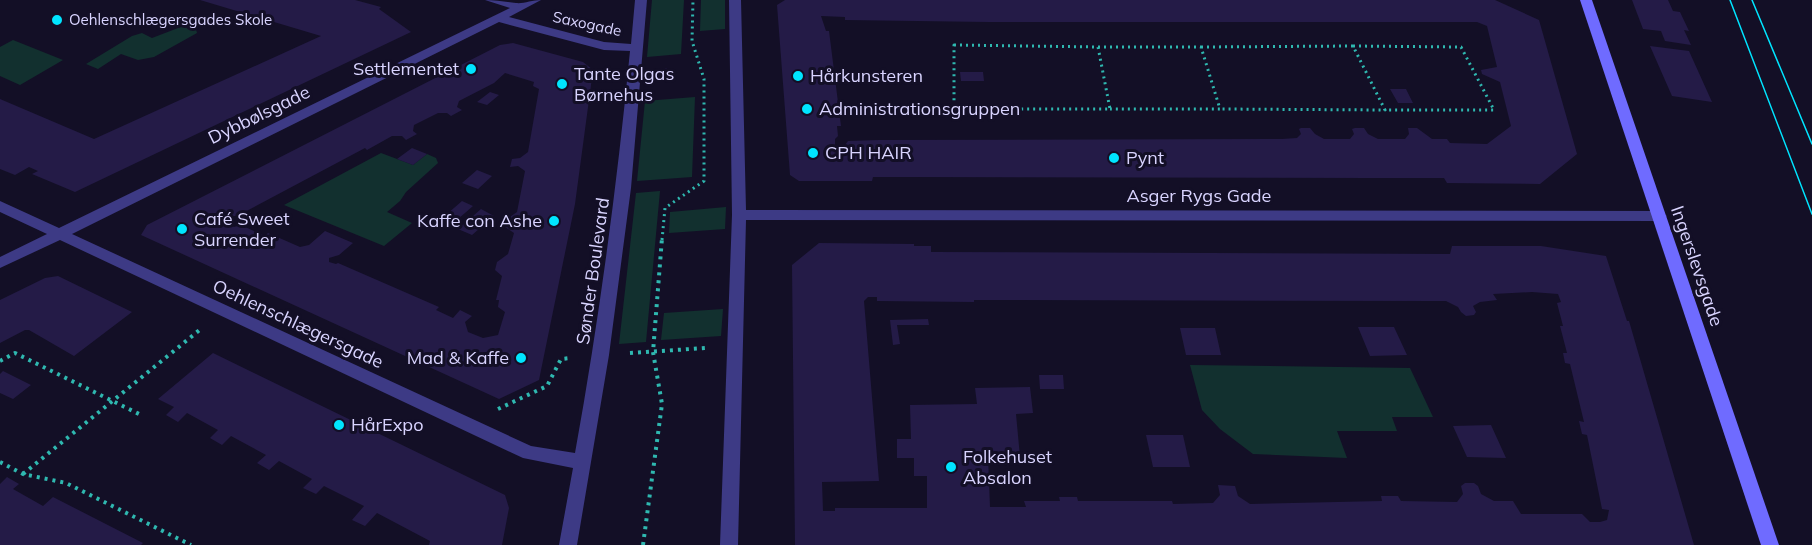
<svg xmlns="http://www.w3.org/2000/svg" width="1812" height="545" font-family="Mulish,sans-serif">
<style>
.green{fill:#12302f}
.building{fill:#241b47;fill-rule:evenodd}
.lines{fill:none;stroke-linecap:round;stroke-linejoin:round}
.path-far1{stroke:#2fb8b0;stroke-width:3;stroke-dasharray:2 4;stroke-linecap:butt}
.path{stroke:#2fb8b0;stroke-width:4;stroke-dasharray:3 5;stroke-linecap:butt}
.street{fill:#3d3a85;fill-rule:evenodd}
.secondary{fill:#6f6bff;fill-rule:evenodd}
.tram{stroke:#00e5ff;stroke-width:1.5}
.poi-dot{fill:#00e5ff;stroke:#130f26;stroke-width:2}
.labels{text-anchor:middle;stroke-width:6;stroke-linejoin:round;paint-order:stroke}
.far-poi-label{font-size:15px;fill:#d9d4ff;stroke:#130f26;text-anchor:start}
.far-street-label{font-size:15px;fill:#d9d4ff;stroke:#130f26}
.poi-label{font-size:18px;fill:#d9d4ff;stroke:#130f26;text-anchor:start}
.street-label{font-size:18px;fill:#d9d4ff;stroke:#130f26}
</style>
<rect width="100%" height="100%" fill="#130f26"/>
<path class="green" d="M652,0H684L681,54L647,57Z
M701,0H725V29L700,31Z
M186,25L195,26L197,33L154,57L138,60L121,54L98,69L86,64L132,36L142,33L152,38Z
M13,40L63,60L20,85L0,76V47Z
M695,97L692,177L637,181L645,101Z
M381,153L413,165L427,154L436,158L438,163L406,192L400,201L387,212L412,223L384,246L284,205Z
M660,191L646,342L619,344L636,193Z
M726,207L725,229L669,233L670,212Z
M723,309L721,336L661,340L664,313Z
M1190,365L1410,368L1433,417H1392L1397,431H1337L1347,458L1253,454L1220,429L1202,410Z"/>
<path class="building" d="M200,0H355L381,7L379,9L411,32L75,192L32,174L38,171L29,167L15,175L0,169V99L94,139L321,36Z
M785,0H1495L1539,20L1577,154L1540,184L1447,183L1444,178H1372L906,177H873L872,181H799L790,175L777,5ZM821,16L845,17V20L988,22H1477L1487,26L1497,67L1481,70L1482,74L1500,82L1511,126L1487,144L1450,143L1447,139H1432L1417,128H1408L1409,134L1405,139H1378L1368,134L1364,128H1355L1352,129L1354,134L1350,139H1324L1315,134L1310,128H1301L1299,129L1301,134L1297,138L1282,139L879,140L848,141L845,145H835V139L838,136L837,126H841L829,31H826Z
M1632,0H1668L1673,11L1680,12L1689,31L1684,30L1691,45L1665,41L1661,31L1643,29Z
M513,43L583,62L593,70L575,204L539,380L499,399L141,235L147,225L500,45ZM505,73L534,82L533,86L539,89L528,152L520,158L512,159L510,167L518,166L525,171L517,212L507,219L505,227L514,233L508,254L497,262L495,270L502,276L496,300H499L498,307L505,312L498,335L483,338L468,332L465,322L472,316L460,310L453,318L436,310L439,307L338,263L336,264L329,262V258L339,255L353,243L325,231L309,245L300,247L268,233L265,236L241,225L234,227L225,221L231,216H237L365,148L367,150L392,136H402L406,140L417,134L413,131L414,125L438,113H447L451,116L462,110L457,107L459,101L494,83Z
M1650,46L1689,51L1712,102L1672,96Z
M666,68L669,71L668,81H655L656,71Z
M960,72H983L984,81H961Z
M1390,89H1406L1413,103H1398Z
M490,92L499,95L487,105L477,102Z
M412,148L427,154L413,165L397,159Z
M477,170L492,176L478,189L462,183Z
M462,201L473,206L450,226L439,221Z
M481,209L494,216L472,235L458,229Z
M819,243L914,244V246H931V252L1450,254L1452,246H1541L1606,256L1627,321H1629L1694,545H795L792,265ZM1532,292L1558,294L1561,302L1557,303L1563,326H1560L1567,353H1563L1565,363L1570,364L1584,422L1579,421L1582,434L1587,435L1602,509L1609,510L1607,520L1600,522H1590L1582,514H1521L1513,501H1494L1481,494L1478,486L1474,483H1465L1461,486L1463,494L1457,502L1401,501L1398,496H1381L1382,501L1250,504L1238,496L1235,486L1218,485L1220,495L1213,503L1173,504L1172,501H1078L1077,497H1059L1060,501H1024L1026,507H990L988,456L1020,457L1016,414L1033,413L1030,387L975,388L977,404L910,405L911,439H897V458H914V476H927V508H835V511H823L822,482L879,481L864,301L868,297H877V301L974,302V300L1446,301L1458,307L1461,312L1466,316L1474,315L1476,312L1473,306L1480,302L1497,300L1493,294Z
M58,276L132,312L74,356L29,330H25L0,343V300L45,278Z
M928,319L929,325H897L900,344L893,345L890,320Z
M1358,327H1394L1407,355L1370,356Z
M1180,328H1215L1221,355H1186Z
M213,353L505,495L509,508L502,545H429L430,541L377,513L365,526L352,520L364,506L324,486L316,494L303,488L312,479L279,461L269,470L257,463L266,455L231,436L222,445L210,438L218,430L187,413L178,422L166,415L174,407L158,399Z
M3,371L31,385L13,399L0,393V374Z
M1039,375H1063L1064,389H1040Z
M1491,425L1506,458L1467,457L1453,426Z
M1146,435H1183L1190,467H1153Z
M7,477L19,484L13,489L43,506L53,497L143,543L141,545H0V484Z"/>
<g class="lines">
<path class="path-far1" d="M954,45L1098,47L1110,109H954Z
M1353,46L1461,47L1494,110H1385
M1098,47H1201L1220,109H1110
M1201,47L1353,46L1385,110L1220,109
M662,240L665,208L704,181V79L692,41L693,0"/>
<path class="path" d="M630,353L706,348
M0,361L15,353L139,414
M498,409L547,386L561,359L571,358
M0,462L23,474L66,483L191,545
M23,474L202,328
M643,545L662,404L653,352L662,238"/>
<path class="street" d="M485,0C496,0 505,2 516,3C523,4 532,0 541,0L509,17L604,42L631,44L635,0H647L631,188L609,355L577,545H559L573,468L523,458L60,240L0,268V257L47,234L0,212V201L59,228L510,8ZM499,22L604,50L630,51C617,186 599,320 575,453L531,446L72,234Z
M729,0H741L746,210L1660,211L1667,216L1660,221L746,220L738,545H720L732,215Z"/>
<path class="secondary" d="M1580,0H1592L1779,545H1761Z"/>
<path class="tram" d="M1730,0L1812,214
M1752,0L1812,144"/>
</g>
<g class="poi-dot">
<circle cx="57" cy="20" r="6"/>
<circle cx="471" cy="69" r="6"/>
<circle cx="798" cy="76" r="6"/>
<circle cx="562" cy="84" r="6"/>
<circle cx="807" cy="109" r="6"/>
<circle cx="813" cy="153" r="6"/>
<circle cx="1114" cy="158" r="6"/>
<circle cx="554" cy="221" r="6"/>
<circle cx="182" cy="229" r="6"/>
<circle cx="521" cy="358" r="6"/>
<circle cx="339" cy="425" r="6"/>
<circle cx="951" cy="467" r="6"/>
</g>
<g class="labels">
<g class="far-poi-label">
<text x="69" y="25">Oehlenschlægersgades Skole</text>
</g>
<g class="far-street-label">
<text transform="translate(587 24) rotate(12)" y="5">Saxogade</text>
</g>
<g class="poi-label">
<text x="459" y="75" text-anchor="end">Settlementet</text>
<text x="574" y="80">Tante Olgas<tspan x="574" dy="21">Børnehus</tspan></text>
<text x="810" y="82">Hårkunsteren</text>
<text x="819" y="115">Administrationsgruppen</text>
<text x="825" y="159">CPH HAIR</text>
<text x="1126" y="164">Pynt</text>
<text x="194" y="225">Café Sweet<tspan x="194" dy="21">Surrender</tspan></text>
<text x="542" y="227" text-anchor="end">Kaffe con Ashe</text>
<text x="509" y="364" text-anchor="end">Mad &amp; Kaffe</text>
<text x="351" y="431">HårExpo</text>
<text x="963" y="463">Folkehuset<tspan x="963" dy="21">Absalon</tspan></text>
</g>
<g class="street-label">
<text transform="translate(259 115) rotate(-26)" y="6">Dybbølsgade</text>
<text x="1199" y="202">Asger Rygs Gade</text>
<text transform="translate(1697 266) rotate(71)" y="6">Ingerslevsgade</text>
<text transform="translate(593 271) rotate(-82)" y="6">Sønder Boulevard</text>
<text transform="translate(298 324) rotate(25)" y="6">Oehlenschlægersgade</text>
</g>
</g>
</svg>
